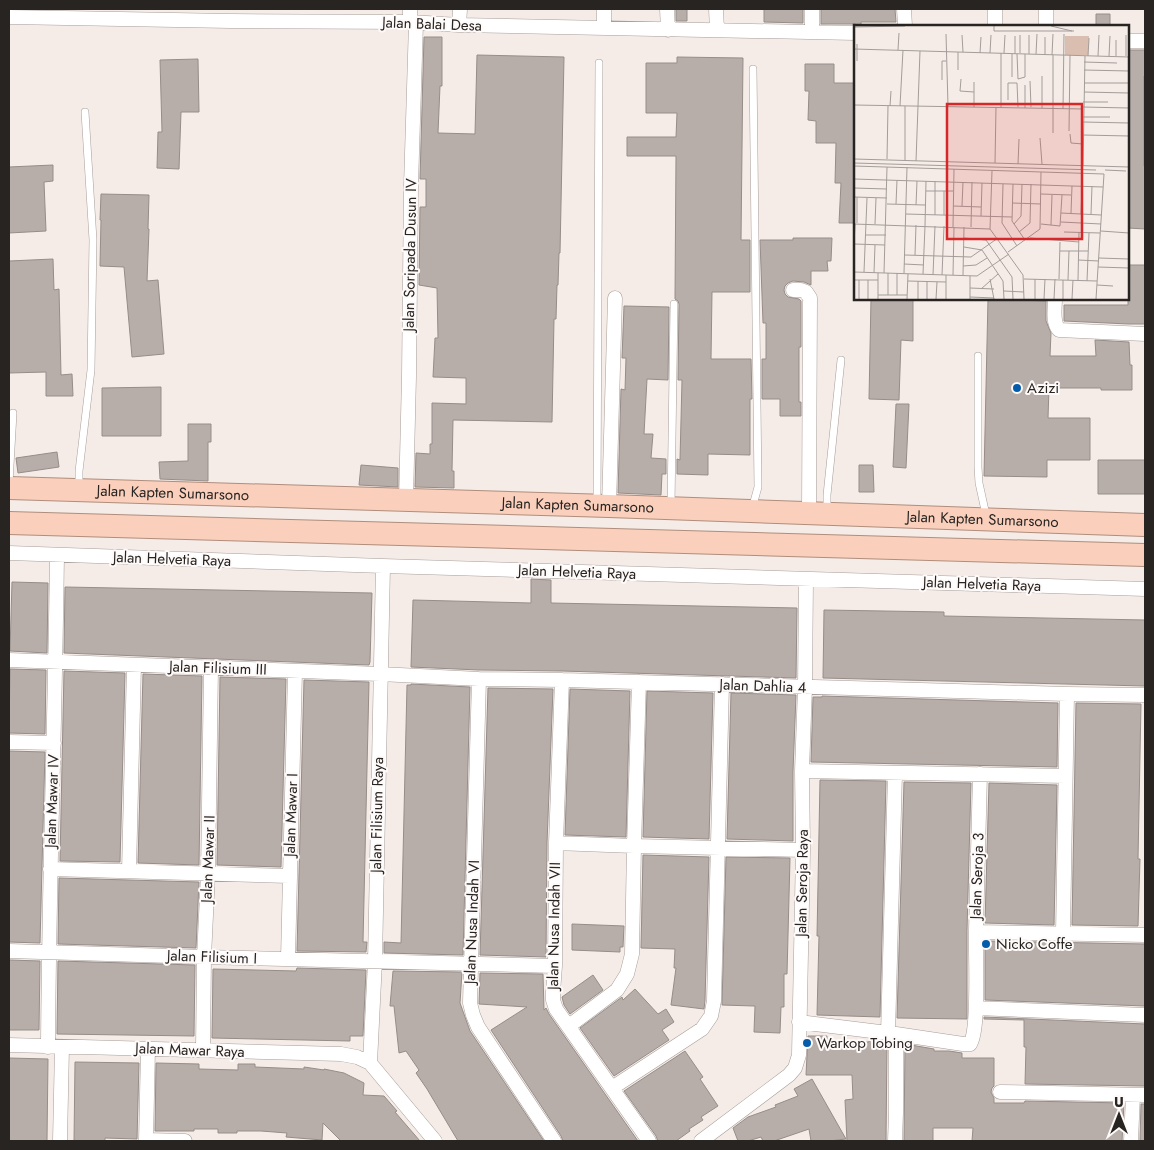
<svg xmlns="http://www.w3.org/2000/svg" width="1154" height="1150" font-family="Jost,sans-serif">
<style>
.building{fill:#b7aeaa;stroke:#968d89}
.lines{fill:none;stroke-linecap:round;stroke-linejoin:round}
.service-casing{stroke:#a79e9a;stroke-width:8}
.minor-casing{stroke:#a79e9a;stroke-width:15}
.trunk-casing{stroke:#b08d7c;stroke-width:24}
.service{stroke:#fff;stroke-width:7}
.minor{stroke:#fff;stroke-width:14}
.trunk{stroke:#fad0bc;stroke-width:22}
.poi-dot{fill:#055caa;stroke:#fefaf9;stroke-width:2}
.labels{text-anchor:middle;stroke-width:4;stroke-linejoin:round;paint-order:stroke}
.street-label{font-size:15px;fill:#272422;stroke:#fefaf9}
.poi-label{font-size:15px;fill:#272422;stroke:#fefaf9;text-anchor:start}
.inset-road{fill:none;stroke:#a39c98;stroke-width:1}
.view{fill:#d62828;fill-opacity:0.15;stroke:#d62828;stroke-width:2.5}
.inset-edge{fill:none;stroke:#272422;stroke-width:2.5}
</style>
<rect width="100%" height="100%" fill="#f5ece7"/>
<path class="building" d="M676,9H687V21H676Z
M764,9H803V23L764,22Z
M821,9H895L896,22H861V26L855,24H821Z
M1096,14H1110V26H1096Z
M424,37H442V86H440L438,133L475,134L477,55L564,57L560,253H559L558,285H557L556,319H554L552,422L453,420L452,471H454V488L415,487L416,453L430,454V444H432V403L466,404V378L433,377L435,338H438L437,288L419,285L420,207H426V179H420Z
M1128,50H1145V76H1144V166H1145V229L1128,228Z
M677,57L743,58L741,240H750V292H712L711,359H751L752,399H750V455L708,454V475L677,474V459L680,460L682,380H678L679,304L678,301L675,299L676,156H627V137H676L677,113H646V63H677Z
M198,59L199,112H181L179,169L157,168L158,132H162L160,60Z
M805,64H834V83H855V223H839L841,183H835L836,143H816V121L808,120L809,91H805Z
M53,165V181L44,182L46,231L9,233V167Z
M101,194L149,195L148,229H149L147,281L158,280L164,354L132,357L124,267L100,266L101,220H100Z
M793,238H832L831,261H827L828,271H811V285L804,282L793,281L788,283L785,286L784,290L785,294L788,297L799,299L801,301V347H799V402H801V416H780V399H762V359H766V323H763L760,240H793Z
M53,259L54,290L59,289L61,375L72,374L73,396H46V372L9,373V261Z
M1128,265H1145V324H1129L1064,321V305H1128Z
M871,299H913V341L901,340L899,400L869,399Z
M988,299L1046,301V321L1051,333L1050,356H1096L1095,340L1129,342L1130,365H1132V390H1101V388H1049L1048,418H1090V460H1047V477L984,476Z
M624,306L669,307L668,380L647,379L644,434H653L651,458L666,459V474H662L661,495L618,493L621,389L625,390L626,358H622Z
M161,387V436H102V388Z
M896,404H909L906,468L893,467Z
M188,424H211V442H208V481L160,479L159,462L188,461Z
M57,452L59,467L18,473L16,458Z
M1098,460H1145V494H1098Z
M361,465L398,468V487L359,485Z
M859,465H873L874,492H859Z
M531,579L551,580V603L797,608L796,678L562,671L479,670L411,667L413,600L531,603Z
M12,582L48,583L47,653L10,651Z
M65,587L372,593L370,662L369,665L64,653Z
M824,610L944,612V616L1145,620V686L823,678Z
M10,669L46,670L45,734L9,733Z
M64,671L125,673L120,862L60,861Z
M143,674L202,676L199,865L138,863Z
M220,677L286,679L281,867L217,865Z
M304,680L369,682L363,942H367L366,952L297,951Z
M411,684L470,687L463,955L384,953V942L401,943L407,685H411Z
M488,688L553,689L547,843L546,957L480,955Z
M570,689L630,691L626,837L565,835Z
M647,691L713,693L709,839L643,837Z
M731,693L796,695L793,771V841L727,839Z
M822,696L1058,703L1057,767L811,762L813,697H822Z
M1076,703L1141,704L1138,859H1140L1138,926L1072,925Z
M9,751L45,752L40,943L9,942Z
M820,780L886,781L880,1017L817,1015L819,936H817Z
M904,782L971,783L967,930V1019L897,1018Z
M989,783L1057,785L1054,925L985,923Z
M643,855L709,857L705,1000L704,1009L671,1005L676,968H674L675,949L641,948Z
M726,857L790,858L787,974H784V1007H781L780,1033L754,1032L755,1006H754L722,1005Z
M59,878L199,882L196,948L58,944Z
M572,924L624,926L623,947H620V952L572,950Z
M985,941L1145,944V1006L985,1000Z
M9,960L40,961L39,1030H9Z
M58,961L195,965L194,1036L57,1034Z
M297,968L366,970L363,1036H350V1041L212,1038L213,969L296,971Z
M393,971L462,972L460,1003L470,1031L544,1141H458L427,1089L416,1073L419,1070L406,1051L399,1053L394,1006H390Z
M480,973L543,974L544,1010L546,1008L549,1014L638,1141H563L561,1136L491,1030L527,1007L479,1004Z
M593,975L603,990L570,1014L564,1005L562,997Z
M635,989L658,1014L666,1009L674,1022L662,1030L669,1040L614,1076L580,1028L622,997L623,1000Z
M984,1017L1145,1024V1086L1025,1084L1026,1047H1024V1020L984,1019Z
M808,1036H827V1041L869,1042V1041H878L887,1043L886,1141H847L845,1100L853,1099L852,1075H806Z
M905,1044L934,1049V1051H949L962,1053V1058H994V1086L992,1088L991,1092L994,1098V1103H1024L1025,1101L1124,1103L1122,1141H972L973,1128H933V1141H904Z
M685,1051L703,1077L700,1079L718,1106L701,1117L703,1120L689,1129L690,1131L676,1141H658L656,1136L624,1091Z
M9,1058L48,1059L47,1141H9Z
M75,1062L139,1063L137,1139L105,1138V1141H74Z
M156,1063L199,1064V1069L238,1070V1064H255V1067L304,1069V1067L324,1070V1069L344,1073L364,1083L363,1095L384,1096L397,1111L395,1112L420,1141H341L323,1123L322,1140L286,1137L287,1133L261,1131H237V1133H218V1129H194V1131H155Z
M812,1079L846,1139L829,1141H811L809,1129L774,1141H763L761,1137L748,1141H738L733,1128L748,1117L776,1107L775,1105L798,1096L794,1089Z
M1141,1104H1145V1141H1140Z"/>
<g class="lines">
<defs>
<path id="service" d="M978,356V467L979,483L986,515
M9,483L13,413
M79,488V471L91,370L93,240L85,112
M597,503L599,63
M671,506L674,304
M752,509L758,487L753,69
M827,511V495L841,360"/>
<path id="minor" d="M410,9V22
M667,9L668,30
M716,9L717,30
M812,9V32
M904,9L905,26
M9,17L230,21L410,22L459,25L855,33
M459,25L460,9
M995,26V9
M1046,26V9
M604,27V9
M1128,41H1145
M793,290H801L806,292L810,298L809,514
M1055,299C1055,309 1052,322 1059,330L1145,334
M406,500L409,376L411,186L416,23
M609,506L615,298
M9,553L383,566L1145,589
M9,660L380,674L479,679L562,680L1067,694L1145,695
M479,679L470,1003L473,1015L478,1027L554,1141
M562,680L556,843L555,966L553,992V1000L556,1009L649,1141
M9,742L54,743
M802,771L1065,776
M556,843L634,846L803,850
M50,869L289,876
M129,871L134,665
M976,932L1145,935
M1063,933L1067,694
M9,951L204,957L555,966
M288,959L295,671
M976,1008L1145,1015
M799,1022L896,1034L963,1044H970C980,1029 975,952 976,930C977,878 979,826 980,774
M569,1026L617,990L627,974L632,954L634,846L639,682
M888,1034L895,773
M9,1045L341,1054L357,1057L370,1063L435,1141
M48,1047C49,883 55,719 57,555
M203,1050L204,957L208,873L211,668
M370,1063L375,961L383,566
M612,1088L702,1029L711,1016L714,1001L722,684
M1000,1092L1145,1095
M146,1140L185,1141
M60,1141L62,1047
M146,1141L148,1049
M701,1141L789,1075L795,1068L799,1055L803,850L802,771L805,687L806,579
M895,1141L896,1113V1034
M1131,1141L1133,1095"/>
<g id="trunk">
<path id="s1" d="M9,488L609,506L1145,525"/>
<path d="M9,523L1145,555"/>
</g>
</defs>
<use href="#service" class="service-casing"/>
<use href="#minor" class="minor-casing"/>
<use href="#trunk" class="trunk-casing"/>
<use href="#service" class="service"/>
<use href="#minor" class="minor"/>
<use href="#trunk" class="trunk"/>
</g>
<g class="poi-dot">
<circle cx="1017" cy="388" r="5"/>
<circle cx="986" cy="944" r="5"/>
<circle cx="807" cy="1043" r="5"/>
</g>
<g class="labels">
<g class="street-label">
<text transform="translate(432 24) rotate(2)" y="5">Jalan Balai Desa</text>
<text transform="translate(410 255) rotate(-89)" y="5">Jalan Soripada Dusun IV</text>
<text dy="5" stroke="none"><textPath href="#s1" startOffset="164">Jalan Kapten Sumarsono</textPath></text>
<text dy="5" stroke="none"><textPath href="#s1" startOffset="569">Jalan Kapten Sumarsono</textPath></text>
<text dy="5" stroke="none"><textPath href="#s1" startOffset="974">Jalan Kapten Sumarsono</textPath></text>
<text transform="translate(172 559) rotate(2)" y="5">Jalan Helvetia Raya</text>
<text transform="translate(577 572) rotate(2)" y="5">Jalan Helvetia Raya</text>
<text transform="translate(982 584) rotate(2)" y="5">Jalan Helvetia Raya</text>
<text transform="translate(218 668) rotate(2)" y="5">Jalan Filisium III</text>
<text transform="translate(763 686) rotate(2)" y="5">Jalan Dahlia 4</text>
<text transform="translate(52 801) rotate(-88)" y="5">Jalan Mawar IV</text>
<text transform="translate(291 815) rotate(-88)" y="5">Jalan Mawar I</text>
<text transform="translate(377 815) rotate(-89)" y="5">Jalan Filisium Raya</text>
<text transform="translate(208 859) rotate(-88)" y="5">Jalan Mawar II</text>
<text transform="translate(977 876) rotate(-88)" y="5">Jalan Seroja 3</text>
<text transform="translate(802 883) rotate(-89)" y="5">Jalan Seroja Raya</text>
<text transform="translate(472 922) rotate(-88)" y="5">Jalan Nusa Indah VI</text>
<text transform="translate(554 926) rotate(-89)" y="5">Jalan Nusa Indah VII</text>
<text transform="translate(212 957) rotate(2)" y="5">Jalan Filisium I</text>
<text transform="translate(190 1050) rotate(2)" y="5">Jalan Mawar Raya</text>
</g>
<g class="poi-label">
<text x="1027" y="393">Azizi</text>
<text x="996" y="949">Nicko Coffe</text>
<text x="817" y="1048">Warkop Tobing</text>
</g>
</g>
<g transform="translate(854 25)">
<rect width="275" height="275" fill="#f5ece7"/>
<path d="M211,11H235L234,30H211Z" fill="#dabeb0"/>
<path class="inset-road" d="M140,1V6H220M197,1L218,6M0,2L51,1M92,9L94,81M108,10L109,27M262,15V31M3,19V36M0,24L275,32M44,25L45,8M104,27V45M126,28L127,12M136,28L137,10M147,28V82M150,28L151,10M166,28V10M161,29V11M163,29L164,54L171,52V29M175,29V10M182,29L183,9M191,30V12M198,30L199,9M199,30V108M234,31L235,13M244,31L245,10M255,31L256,11M272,31V10M230,37L263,38M230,45L275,46M188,51V83M158,52V29M107,54L106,66L120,67M88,55V36H92M176,56L177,82M120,57V82M230,58H275M171,60V83M230,67L275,68M154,75V58H163L164,82M229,77H254M0,80L229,84M36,81L37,66M46,81L49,25M229,82L275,83M209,84L210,9M229,92H256M229,97L275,98M215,106L216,30M216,109L217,118L229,119M229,110L275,111M186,113L188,139M0,134L275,142M33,134L34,81M51,135V81M62,136L66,26M0,138L242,145M141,138L142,82M164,139L165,114M0,141L250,149M229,141L231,31M251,145L272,146M0,154L249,162M149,159L148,198L163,221M159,159L158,196L171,215M0,163L33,164M72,166H99M187,169L217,170M0,172L33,173M158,178L187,179M33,179L71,180M42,179L43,155M62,180L63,156M99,181L127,182M108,181L109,157M207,188L247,190M217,188L218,161M52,189L158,192M227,189L228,161M237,189L238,161M81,190V156M90,190V166M127,191L128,158M207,197L247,199M3,198V172M0,199L136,204M21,199L22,173M160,199L167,191L168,159M187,199L206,201L208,170M197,200L198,170M71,201L72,156M99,202L100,144M117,202L118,157M136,204L169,250L170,274M136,204L138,146M247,206L275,208M165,207L176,198L177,159M210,207L246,208M11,210H32M110,213L132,215L158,252L159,274M176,213L225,217M0,219L31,220M0,219L1,199M110,222L128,225L149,256L150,274M206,226H234M154,227L186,204L187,147M51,230L117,232L144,213M61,230L62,200M245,233L275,234M224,235L245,236M50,239L70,240M109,241L122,240L133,233M244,242L275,243M0,247L123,251L155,229M10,247L13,173M20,248L21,220M30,248L33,142M34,248V270M50,248L53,142M69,249L71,201M79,250L81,201M88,250L90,201M99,250L100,202M109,250L110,202M136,254L140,274M170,254L243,256M205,254L206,217M0,255H24M14,255V274M214,255L215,226M224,255L225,207M54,256L92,257M233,256L235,208M243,260L259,261M116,263L140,264M127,264L144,249M150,266L170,267M24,270H53M43,270V248M116,272L140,273M5,274V255M24,274V248M53,274L54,249M64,274V256M73,274V256M82,274L83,257M92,274V250M116,274V251M181,274V254M190,274L191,254M200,274L201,254M209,274V255M218,274L219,255M242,274L250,149"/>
<path class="view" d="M93,79H228V214H93Z"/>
<rect width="275" height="275" class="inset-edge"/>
</g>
<rect width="1154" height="1150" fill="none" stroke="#272422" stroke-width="20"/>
<g transform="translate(1119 1115)" stroke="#fefaf9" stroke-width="4" paint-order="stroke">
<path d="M0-4L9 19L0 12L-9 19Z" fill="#272422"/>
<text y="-8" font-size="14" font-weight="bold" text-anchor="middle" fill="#272422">U</text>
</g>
</svg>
